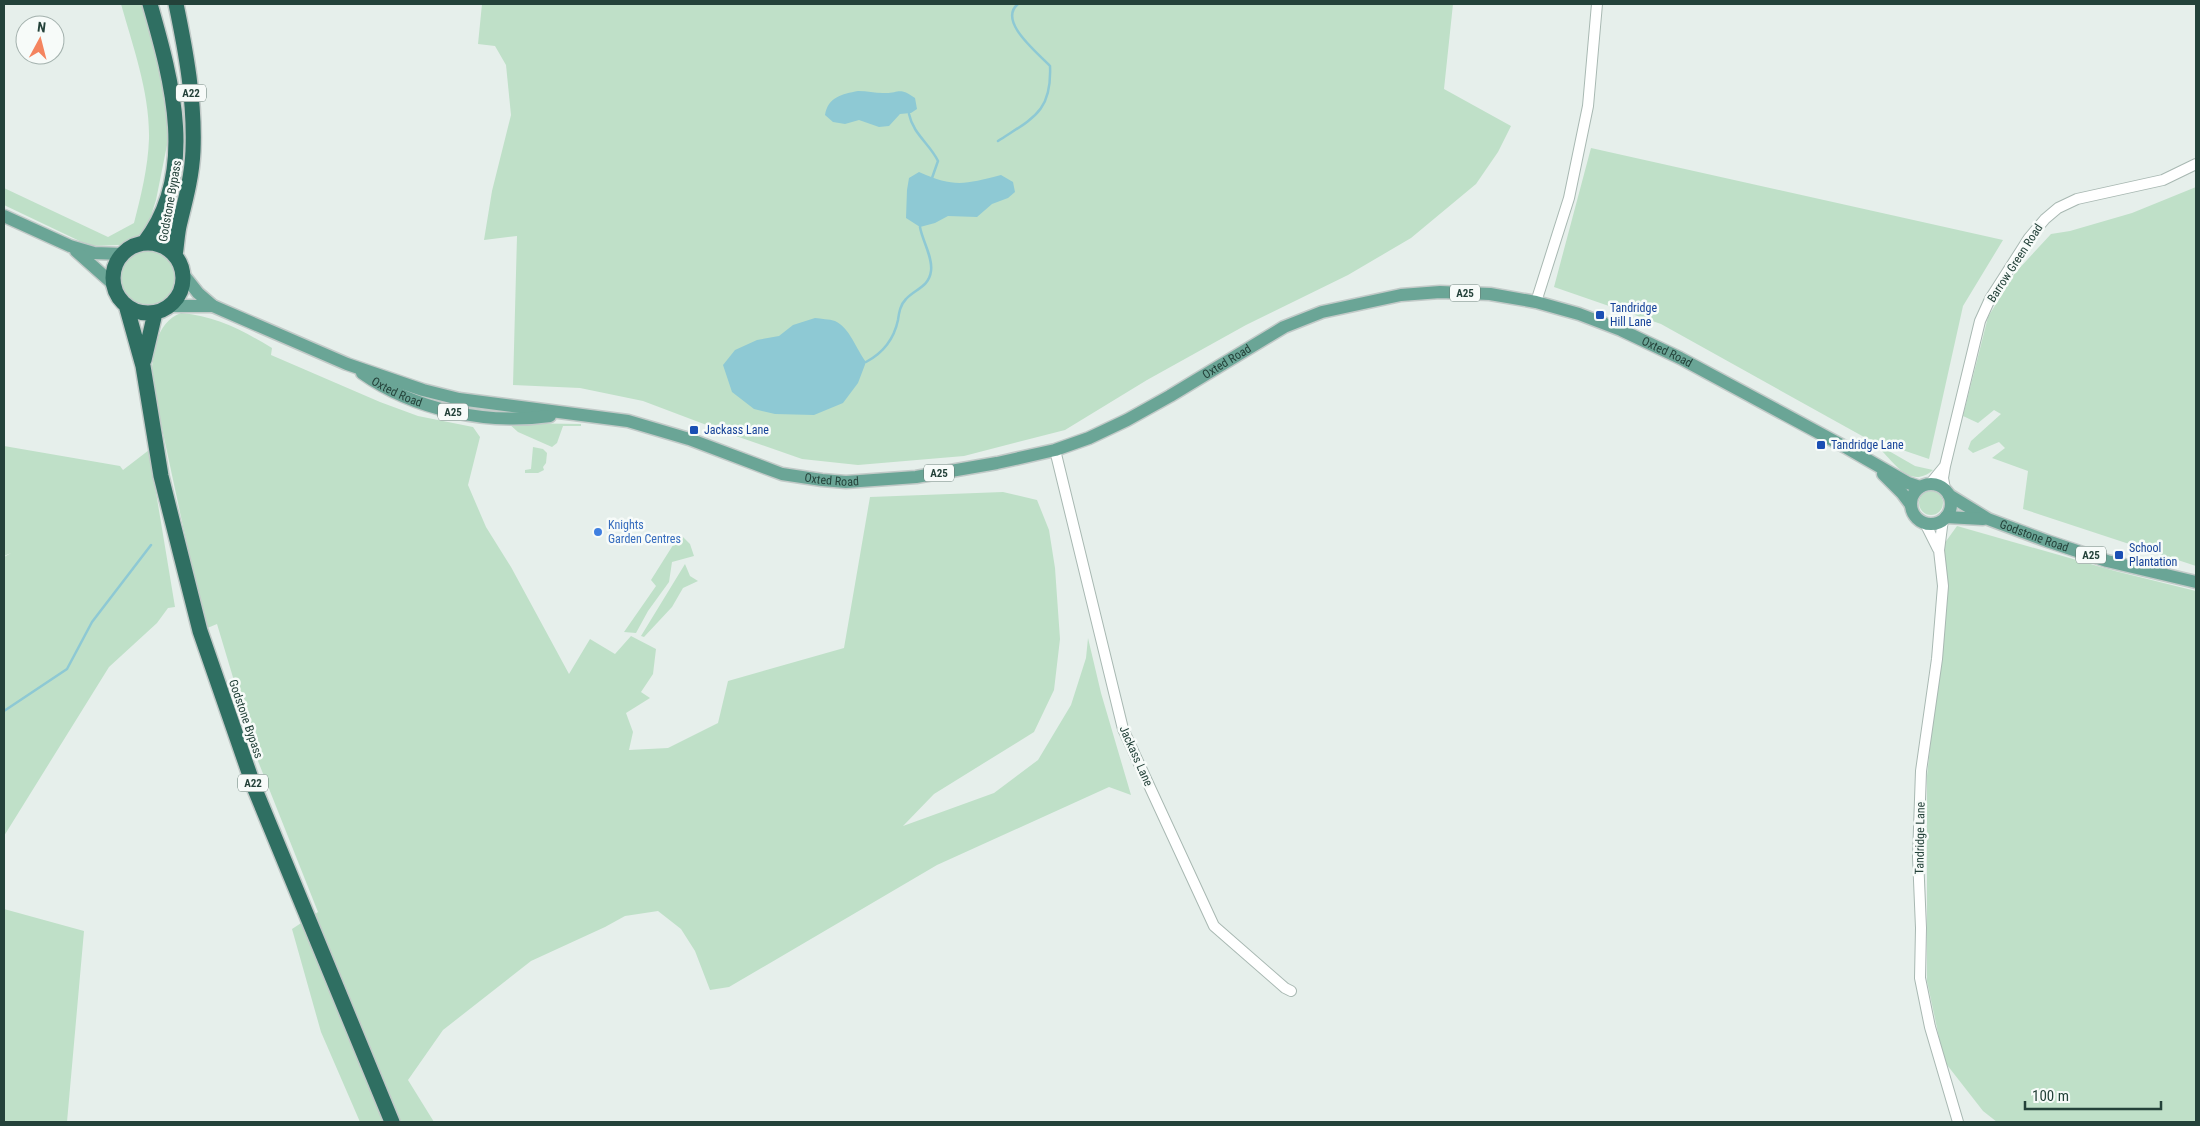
<svg xmlns="http://www.w3.org/2000/svg" width="2200" height="1126" font-family="'Roboto Condensed',sans-serif">
<style>
.green{fill:#bfe0c8}
.water{fill:#8ec9d4}
.lines{fill:none;stroke-linecap:round;stroke-linejoin:round}
.stream{stroke:#8ec9d4;stroke-width:2.5}
.minor-casing{stroke:#a8b8b2;stroke-width:12}
.major-casing{stroke:#c2cac8;stroke-width:15}
.highway-casing{stroke:#c2cac8;stroke-width:18}
.minor{stroke:#fff;stroke-width:10}
.major{stroke:#6aa596;stroke-width:12}
.highway{stroke:#2f6f62;stroke-width:15}
.transit-dot{fill:#1a4fb4;stroke:#f7fbf9;stroke-width:2}
.shop-dot{fill:#3f7fe0;stroke:#f7fbf9;stroke-width:2}
.labels{text-anchor:middle;stroke-width:5;stroke-linejoin:round;paint-order:stroke}
.shield{fill:#f7fbf9;stroke:#637a73;stroke-width:1}
.shield-label{font-size:11px;font-weight:bold;fill:#24423a}
.street-label{font-size:12px;fill:#24423a;stroke:#f7fbf9}
.transit-label{font-size:12px;fill:#164399;stroke:#f7fbf9;text-anchor:start}
.shop-label{font-size:12px;fill:#366cbe;stroke:#f7fbf9;text-anchor:start}
</style>
<rect width="100%" height="100%" fill="#e6efeb"/>
<path class="green" d="M121,4H141L158,58L169,135L156,200L148,225L137,238L120,245L90,246L4,205V188L108,237L134,223C141,196 148,167 149,139C150,93 133,47 121,4Z
M482,4H1453L1444,89L1511,126L1498,152L1476,184L1411,238L1348,275L1246,325L1147,380L1065,430L964,456L858,465L802,459L733,435L643,401L580,388L513,385L517,236L484,240L492,191L511,115L506,65L495,46L478,44Z
M1591,148L2003,240L1963,306L1929,459L1864,437L1661,324L1554,287Z
M2196,187V566L2023,509L2028,471L1992,458L2005,448L1999,442L1973,453L1968,449L1971,441L2001,414L1994,410L1978,423L1963,416L1988,317L2015,273L2051,234L2070,231L2132,213Z
M120 279a28 28 0 1 1 56 0a28 28 0 1 1-56 0Z
M181,313C216,316 242,330 272,348L271,355L380,402L418,416L473,427L480,437L468,485L486,527L511,567L569,674L590,639L615,654L631,636L656,649L653,674L641,692L650,698L626,713L633,732L629,750L668,748L718,723L728,681L844,648L870,497L1003,492L1037,500L1049,530L1055,568L1060,639L1054,690L1034,732L934,794L903,826L994,793L1038,760L1071,705L1086,658L1088,638L1101,693L1131,795L1109,787L937,865L729,987L710,990L695,951L681,929L658,911L625,916L605,927L531,961L443,1030L408,1080L434,1122H360L321,1032L292,929L318,912L258,761L217,624L205,629L151,377C154,352 155,323 181,313Z
M508,423L581,424V426H563L557,443L552,447L518,432Z
M4,446L120,466L123,470L149,450L175,607L168,608L157,623L109,667L4,836V557L11,553L4,556Z
M533,447L543,449L547,453L546,463L543,467L544,470L538,473H525V470L531,469Z
M1882,447L1915,466L1933,470C1911,489 1896,465 1880,449Z
M1919 503a12 12 0 1 1 24 0a12 12 0 1 1-24 0Z
M1957,526L2115,571L2196,591V1122H1997L1983,1111L1944,1061L1927,981V776L1943,627L1944,544Z
M680,534L690,544L694,556L672,562L669,582L648,611L636,633L624,632L656,586L651,580Z
M685,564L690,576L698,581L683,588L672,607L644,637L641,636Z
M4,909L84,931L67,1122H4Z"/>
<path class="water" d="M858,91C867,91 875,93 883,93C899,94 898,86 915,98L917,109L911,113L900,114L889,126L879,127L859,120L845,124L833,122L825,115C828,97 842,94 858,91Z
M919,172C955,188 965,184 1001,175L1013,182L1015,192L1008,198L992,204L977,217L948,216L935,223L920,227L906,218L907,190L909,178Z
M815,318C821,319 829,319 835,321C850,328 856,349 866,362L858,383L843,403L814,415L775,414L754,409L732,392L723,365L735,350L757,340L779,336L793,325Z"/>
<g class="lines">
<path class="stream" d="M909,114C913,134 930,144 938,161L932,178
M998,141C1033,118 1052,112 1050,66C1038,53 997,21 1018,4
M866,362C883,353 894,339 898,320C899,313 900,305 906,299C915,289 929,287 931,271C933,257 922,240 920,227
M4,711L67,669L92,622L151,545"/>
<defs>
<path id="minor" d="M1536,302L1569,198L1588,106L1597,4
M1055,450L1123,729L1214,926L1285,988L1291,991
M1930,484L1944,467
M1945,489L1943,478L1945,466L1980,321L1990,299L2029,238L2045,219L2058,208L2077,199L2163,180L2196,164
M1943,519L1939,550L1943,586L1937,659L1921,771L1918,857L1921,928L1920,978L1930,1027L1958,1122
M1925,523L1938,549"/>
<g id="major">
<path d="M4,216L70,246L94,253L123,254"/>
<path d="M76,251L113,284"/>
<path id="s1" d="M183,274L198,293L213,306L347,364L423,390L459,399L628,421L689,439L782,474L822,480L846,482L916,477L997,463L1055,450L1089,438L1127,420L1170,396L1284,327L1322,312L1401,295L1440,292L1490,294L1536,302L1579,314L1621,330L1680,358L1847,448L1908,483L1920,487"/>
<path d="M170,306H213"/>
<path id="s2" d="M362,373C414,410 487,425 550,416"/>
<path d="M1883,474L1902,493L1911,505"/>
<circle cx="1931" cy="504" r="20"/>
<path id="s3" d="M1949,495L1988,519L2047,541L2107,561L2196,582"/>
<path d="M1946,517L1983,519"/>
</g>
<path id="highway" d="M113 278a35 35 0 1 1 70 0a35 35 0 1 1-70 0Z
M144,243C198,174 172,81 150,4
M175,256C177,244 177,233 180,222C186,198 192,175 193,151C195,101 186,52 176,4
M126,305L143,366L161,476L200,631L254,787L392,1122
M144,360L155,313"/>
</defs>
<use href="#minor" class="minor-casing"/>
<use href="#major" class="major-casing"/>
<use href="#highway" class="highway-casing"/>
<use href="#minor" class="minor"/>
<use href="#major" class="major"/>
<use href="#highway" class="highway"/>
</g>
<g class="transit-dot">
<rect x="1595" y="310" width="10" height="10" rx="2.5"/>
<rect x="689" y="425" width="10" height="10" rx="2.5"/>
<rect x="1816" y="440" width="10" height="10" rx="2.5"/>
<rect x="2114" y="550" width="10" height="10" rx="2.5"/>
</g>
<circle class="shop-dot" cx="598" cy="532" r="5"/>
<g class="labels">
<g class="shield">
<rect x="176" y="84.5" width="30" height="17" rx="4"/>
<rect x="1450" y="284.5" width="30" height="17" rx="4"/>
<rect x="438" y="403.5" width="30" height="17" rx="4"/>
<rect x="924" y="464.5" width="30" height="17" rx="4"/>
<rect x="2076" y="546.5" width="30" height="17" rx="4"/>
<rect x="238" y="774.5" width="30" height="17" rx="4"/>
</g>
<g class="shield-label">
<text x="191" y="97">A22</text>
<text x="1465" y="297">A25</text>
<text x="453" y="416">A25</text>
<text x="939" y="477">A25</text>
<text x="2091" y="559">A25</text>
<text x="253" y="787">A22</text>
</g>
<g class="street-label">
<text transform="translate(170 201) rotate(-80)" y="4">Godstone Bypass</text>
<text transform="translate(2015 263) rotate(-57)" y="4">Barrow Green Road</text>
<text dy="4" stroke="none"><textPath href="#s1" startOffset="1576">Oxted Road</textPath></text>
<text dy="4" stroke="none"><textPath href="#s1" startOffset="1111">Oxted Road</textPath></text>
<text dy="4" stroke="none"><textPath href="#s2" startOffset="40">Oxted Road</textPath></text>
<text dy="4" stroke="none"><textPath href="#s1" startOffset="691">Oxted Road</textPath></text>
<text dy="4" stroke="none"><textPath href="#s3" startOffset="95">Godstone Road</textPath></text>
<text transform="translate(246 719) rotate(71)" y="4">Godstone Bypass</text>
<text transform="translate(1136 756) rotate(66)" y="4">Jackass Lane</text>
<text transform="translate(1920 838) rotate(-89)" y="4">Tandridge Lane</text>
</g>
<g class="transit-label">
<text x="1610" y="312">Tandridge<tspan x="1610" dy="14">Hill Lane</tspan></text>
<text x="704" y="434">Jackass Lane</text>
<text x="1831" y="449">Tandridge Lane</text>
<text x="2129" y="552">School<tspan x="2129" dy="14">Plantation</tspan></text>
</g>
<g class="shop-label">
<text x="608" y="529">Knights<tspan x="608" dy="14">Garden Centres</tspan></text>
</g>
</g>
<rect width="2200" height="1126" fill="none" stroke="#24423a" stroke-width="10"/>
<g transform="translate(40 40) rotate(7)"><circle r="24" fill="#f7fbf9" stroke="#a3b1ad"/>
<path d="M0-4L9 19L0 12L-9 19Z" fill="#f4845f"/>
<text y="-8" font-size="14" font-weight="bold" text-anchor="middle" fill="#24423a">N</text>
</g>
<path d="M2025 1101v8h136v-8" fill="none" stroke="#24423a" stroke-width="2.5"/>
<text x="2032" y="1101" font-size="15" fill="#24423a" stroke="#f7fbf9" stroke-width="4" paint-order="stroke">100 m</text>
</svg>
